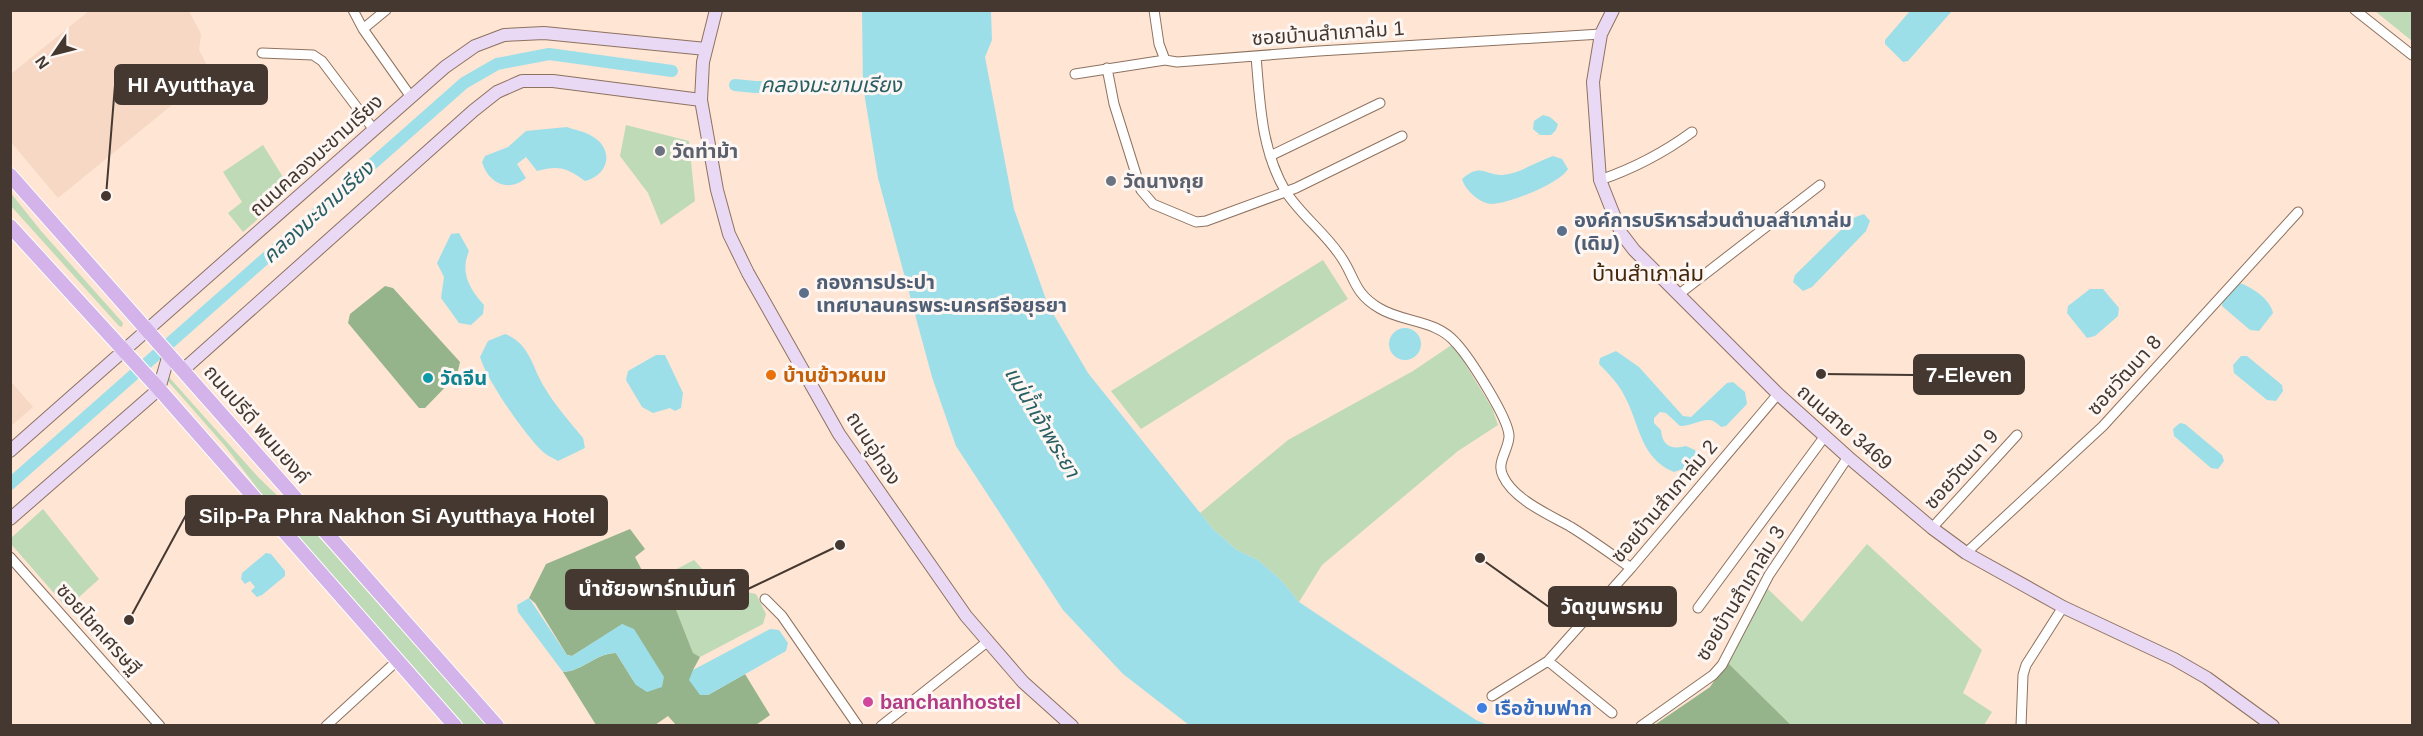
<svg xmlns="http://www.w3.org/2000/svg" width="2423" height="736" font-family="Arial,'Noto Sans Thai',sans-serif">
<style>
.built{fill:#f6d8c4}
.green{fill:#bfdab6}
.forest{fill:#95b48b}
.water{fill:#9ddfe8}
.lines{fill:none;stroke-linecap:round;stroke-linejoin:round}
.canal{stroke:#9ddfe8;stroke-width:12}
.street-casing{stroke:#8e7260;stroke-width:11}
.secondary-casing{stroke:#8e7260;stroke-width:14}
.primary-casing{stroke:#fff;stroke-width:16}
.street{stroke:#fff;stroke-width:9}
.secondary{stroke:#e9d9f4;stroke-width:12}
.primary{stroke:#d4b3ea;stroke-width:14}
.worship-dot{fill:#6b7280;stroke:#fdf6f2;stroke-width:2}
.service-dot{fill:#5c6f8a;stroke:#fdf6f2;stroke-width:2}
.food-dot{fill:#e8710a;stroke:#fdf6f2;stroke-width:2}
.culture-dot{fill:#0f9aa8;stroke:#fdf6f2;stroke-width:2}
.hotel-dot{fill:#d1479c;stroke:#fdf6f2;stroke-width:2}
.shop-dot{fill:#3f7fe0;stroke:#fdf6f2;stroke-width:2}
.labels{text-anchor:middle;stroke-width:6;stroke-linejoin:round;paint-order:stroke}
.street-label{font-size:20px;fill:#443830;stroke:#fdf6f2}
.worship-label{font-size:20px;font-weight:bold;fill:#5b616d;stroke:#fdf6f2;text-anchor:start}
.service-label{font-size:20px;font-weight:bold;fill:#4e5e75;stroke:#fdf6f2;text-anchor:start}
.food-label{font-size:20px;font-weight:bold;fill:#c56008;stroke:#fdf6f2;text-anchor:start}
.culture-label{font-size:20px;font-weight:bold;fill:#0d838f;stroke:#fdf6f2;text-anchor:start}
.hotel-label{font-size:20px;font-weight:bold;fill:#b23c85;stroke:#fdf6f2;text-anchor:start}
.shop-label{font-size:20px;font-weight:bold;fill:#366cbe;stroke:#fdf6f2;text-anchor:start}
.water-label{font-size:21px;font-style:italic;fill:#275f65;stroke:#fdf6f2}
.quarter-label{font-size:22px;fill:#44260b;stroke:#fdf6f2}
.leader{fill:none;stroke:#443830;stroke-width:2}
.callout-dot{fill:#443830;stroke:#fdf6f2;stroke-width:2}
.callout{fill:#443830;stroke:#443830;stroke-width:2}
.callout-label{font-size:21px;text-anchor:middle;font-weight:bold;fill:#fff}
</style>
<rect width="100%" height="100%" fill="#fee5d4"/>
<path class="built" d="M89,11H189L201,34L199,50L211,73L58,198L11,142V74Z
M12,383L33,407L11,426L10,385Z"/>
<path class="green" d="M2375,11H2412V41Z
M626,125L689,141L695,201L661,225L648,193L620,156Z
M263,145L291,190L243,232L228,213L242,202L223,172Z
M10,192L41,231L123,323L122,327L119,326L11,206Z
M1323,260L1348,299L1141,429L1111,391Z
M1453,344L1492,408L1498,425L1458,451L1322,565L1299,602L1281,580L1258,560L1237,550L1213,529L1200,513L1288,440L1413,371Z
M168,376L259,478L311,528L486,725H464L277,514L225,446L167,380Z
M43,509L99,579L67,608L11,544V538Z
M1867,544L1982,650L1963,693L1992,712L1984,725H1791L1727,662L1767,588L1802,622Z
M694,560L718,586L756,594L766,614L763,624L700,657L693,653L665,582L671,572Z"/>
<path class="forest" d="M385,286L393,288L460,362L457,375L425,408H419L348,323L350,314Z
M630,529L645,549L635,557L661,607L673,602L693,653L700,657L693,670L708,695L745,674L770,715L756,725H676L668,716L655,725H596L563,672C583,671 596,653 616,653L636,685L623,624L572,656L567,655L535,603L529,598L546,564Z
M1727,662L1791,725L1653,726L1710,687Z"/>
<path class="water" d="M862,11H991L992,40L985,57L1014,209L1048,305L1088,373L1213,529L1237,550L1258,560L1281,580L1299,602L1476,720L1488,725H1189L1123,674L1063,610L956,446L932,377L878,178L863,86Z
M1910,11H1952L1908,61L1903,62L1885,44V40Z
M1543,115L1550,117L1558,124L1556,130L1551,135H1540L1533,129L1534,121Z
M567,127C574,130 584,131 590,135C614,147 611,174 585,181C567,168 559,165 537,171L526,157L517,164L526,178C508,193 488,183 482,162L485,156L508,147L526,131Z
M1553,156L1562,159L1568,169C1559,184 1510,203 1493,204C1480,204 1465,190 1462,179C1481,162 1486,176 1503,175C1521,173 1537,161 1553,156Z
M1864,214L1870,221L1866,231L1812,287L1803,291L1793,282L1795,275L1853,218Z
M459,233L469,251C460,273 469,288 484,305L483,314L471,325L459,323L441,298L444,277L437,263L451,234Z
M2239,283C2251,286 2271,300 2273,313L2259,331L2250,330L2222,306L2223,302Z
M2090,289H2103L2119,308L2118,316L2095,336L2087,338L2067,313L2068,306Z
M1389 344a16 16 0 1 1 32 0a16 16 0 1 1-32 0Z
M505,334C529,343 532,366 543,385C554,404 569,421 583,438L585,448L558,461C553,458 546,455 542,451C524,433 487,381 480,357L488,341Z
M1616,351L1639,367L1683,416L1691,417L1727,383L1733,382L1745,392L1747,404L1726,426L1721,427C1707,412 1698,426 1680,426L1666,413L1660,412L1654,418V423L1661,430C1662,446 1672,450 1686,446L1695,450L1697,458L1691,466L1674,472C1640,458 1640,425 1625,397C1619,384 1609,374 1599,364L1600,358Z
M656,355H665L683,393L681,408L675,411L670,408L653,413L642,407L626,380L628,371Z
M2241,356H2247L2282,385L2283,391L2276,401L2267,400L2234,373L2233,365Z
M2180,423L2185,424L2222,455L2224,461L2218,469L2211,468L2174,436L2173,429Z
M266,553L271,554L285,571V576L262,595L257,597L251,591L255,587L250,581L245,584L241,579L242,573Z
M529,598L567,655L572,656L622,624L634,629L664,677L662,687L647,692L636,685L616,653C596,653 583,671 563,672L518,612L517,605Z
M770,629L779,630L788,643L786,651L708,695H700L689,680L693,670Z"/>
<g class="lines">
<path class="canal" d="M735,85L755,87L877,86
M10,484L464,83L497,64L549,54L672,71"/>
<defs>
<path id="street" d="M353,10L363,29L411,97
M1154,10L1159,44L1165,60
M2355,10L2412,55
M363,29L386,10
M262,53L313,55L322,61L374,130
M1256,56C1260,103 1261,150 1286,192C1301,215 1324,232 1339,254C1355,275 1352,292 1379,308C1403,323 1436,319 1456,343C1469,357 1510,420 1509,437C1508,451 1496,463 1503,476C1514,500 1550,515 1571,527C1592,540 1611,554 1631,568
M1107,68L1114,104L1141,190L1153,204L1196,222L1206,221L1296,188L1402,136
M1075,74L1165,60L1177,62L1319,51L1601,34
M1270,156L1380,103
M1600,180C1635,168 1662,154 1692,132
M1678,295L1820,185
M1932,528L2017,435
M1966,553L2103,426L2298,212
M10,557L160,726
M765,599L782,616L858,726
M1698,608L1825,436
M1548,661L1612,713
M1492,696L1548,661L1631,568L1778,394
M326,726L398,660
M881,726L987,642
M1641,726L1713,675L1722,665L1769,575L1848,457
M2021,726L2023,675L2026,665L2063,607"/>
<path id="secondary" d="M716,10L703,62L701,100L717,190L729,234L748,273L839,434L966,616L1023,682L1072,726
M1613,10L1601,34L1593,82L1600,180L1621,233L1634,250L1778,394L1848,457L1932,528L1966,553L2063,607L2174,659L2207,678L2273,726
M183,370L473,111L497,92L522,81H553L701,100
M10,451L445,67L475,46L504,35L544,33L706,49
M10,519L159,389L169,354"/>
<path id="primary" d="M10,175L497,726
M10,226L159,389L455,726"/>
</defs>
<use href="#street" class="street-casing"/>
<use href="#secondary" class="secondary-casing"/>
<use href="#primary" class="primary-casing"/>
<use href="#street" class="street"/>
<use href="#secondary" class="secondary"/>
<use href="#primary" class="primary"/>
</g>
<g class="worship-dot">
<circle cx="660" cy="151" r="6"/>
<circle cx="1111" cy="181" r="6"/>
</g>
<g class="service-dot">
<circle cx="1562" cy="231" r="6"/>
<circle cx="804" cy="293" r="6"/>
</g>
<circle class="food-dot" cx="771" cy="375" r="6"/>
<circle class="culture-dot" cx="428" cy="378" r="6"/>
<circle class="hotel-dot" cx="868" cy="702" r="6"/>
<circle class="shop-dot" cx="1482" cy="708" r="6"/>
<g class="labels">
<g class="street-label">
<text transform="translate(1328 33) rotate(-4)" y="7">ซอยบ้านสำเภาล่ม 1</text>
<text transform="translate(316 155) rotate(-42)" y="7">ถนนคลองมะขามเรียง</text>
<text transform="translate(2124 375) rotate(-48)" y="7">ซอยวัฒนา 8</text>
<text transform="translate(257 424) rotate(49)" y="7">ถนนปรีดี พนมยงค์</text>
<text transform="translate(1845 427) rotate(41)" y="7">ถนนสาย 3469</text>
<text transform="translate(874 448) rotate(57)" y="7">ถนนอู่ทอง</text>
<text transform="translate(1961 469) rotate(-48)" y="7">ซอยวัฒนา 9</text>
<text transform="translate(1664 501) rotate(-50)" y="7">ซอยบ้านสำเภาล่ม 2</text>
<text transform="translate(1740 593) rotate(-59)" y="7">ซอยบ้านสำเภาล่ม 3</text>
<text transform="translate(99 629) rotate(48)" y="7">ซอยโชคเศรษฐี</text>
</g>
<g class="worship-label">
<text x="672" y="158">วัดท่าม้า</text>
<text x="1123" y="188">วัดนางกุย</text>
</g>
<g class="service-label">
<text x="1574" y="227">องค์การบริหารส่วนตำบลสำเภาล่ม<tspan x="1574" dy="23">(เดิม)</tspan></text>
<text x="816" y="289">กองการประปา<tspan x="816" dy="23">เทศบาลนครพระนครศรีอยุธยา</tspan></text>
</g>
<g class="food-label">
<text x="783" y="382">บ้านข้าวหนม</text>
</g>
<g class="culture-label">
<text x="440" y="385">วัดจีน</text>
</g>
<g class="hotel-label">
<text x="880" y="709">banchanhostel</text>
</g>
<g class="shop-label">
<text x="1494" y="715">เรือข้ามฟาก</text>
</g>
<g class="water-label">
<text x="831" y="92">คลองมะขามเรียง</text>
<text transform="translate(318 212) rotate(-42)" y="7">คลองมะขามเรียง</text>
<text transform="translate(1042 422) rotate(59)" y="7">แม่น้ำเจ้าพระยา</text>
</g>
<g class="quarter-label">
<text x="1648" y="281">บ้านสำเภาล่ม</text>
</g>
</g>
<path class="leader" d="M106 196L115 85M1821 374L1914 375M129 620L186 515M840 545L748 589M1480 558L1549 607"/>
<g class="callout-dot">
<circle cx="106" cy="196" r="6"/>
<circle cx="1821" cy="374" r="6"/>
<circle cx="129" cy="620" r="6"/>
<circle cx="840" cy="545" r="6"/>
<circle cx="1480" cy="558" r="6"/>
</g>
<g class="callout">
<rect x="115" y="65" width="152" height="39" rx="6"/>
<rect x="1914" y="355" width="110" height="39" rx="6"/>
<rect x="186" y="496" width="421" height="39" rx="6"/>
<rect x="566" y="570" width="182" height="39" rx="6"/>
<rect x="1549" y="587" width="127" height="39" rx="6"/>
</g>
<g class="callout-label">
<text x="191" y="92">HI Ayutthaya</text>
<text x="1969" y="382">7-Eleven</text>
<text x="397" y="523">Silp-Pa Phra Nakhon Si Ayutthaya Hotel</text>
<text x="657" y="596">นำชัยอพาร์ทเม้นท์</text>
<text x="1612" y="614">วัดขุนพรหม</text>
</g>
<rect width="2423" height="736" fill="none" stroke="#443830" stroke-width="24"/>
<g transform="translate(54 54) rotate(235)" stroke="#fdf6f2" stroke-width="4.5" paint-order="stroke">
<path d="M0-4.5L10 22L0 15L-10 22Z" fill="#443830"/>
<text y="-9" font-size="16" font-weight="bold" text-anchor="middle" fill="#443830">N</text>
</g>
</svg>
